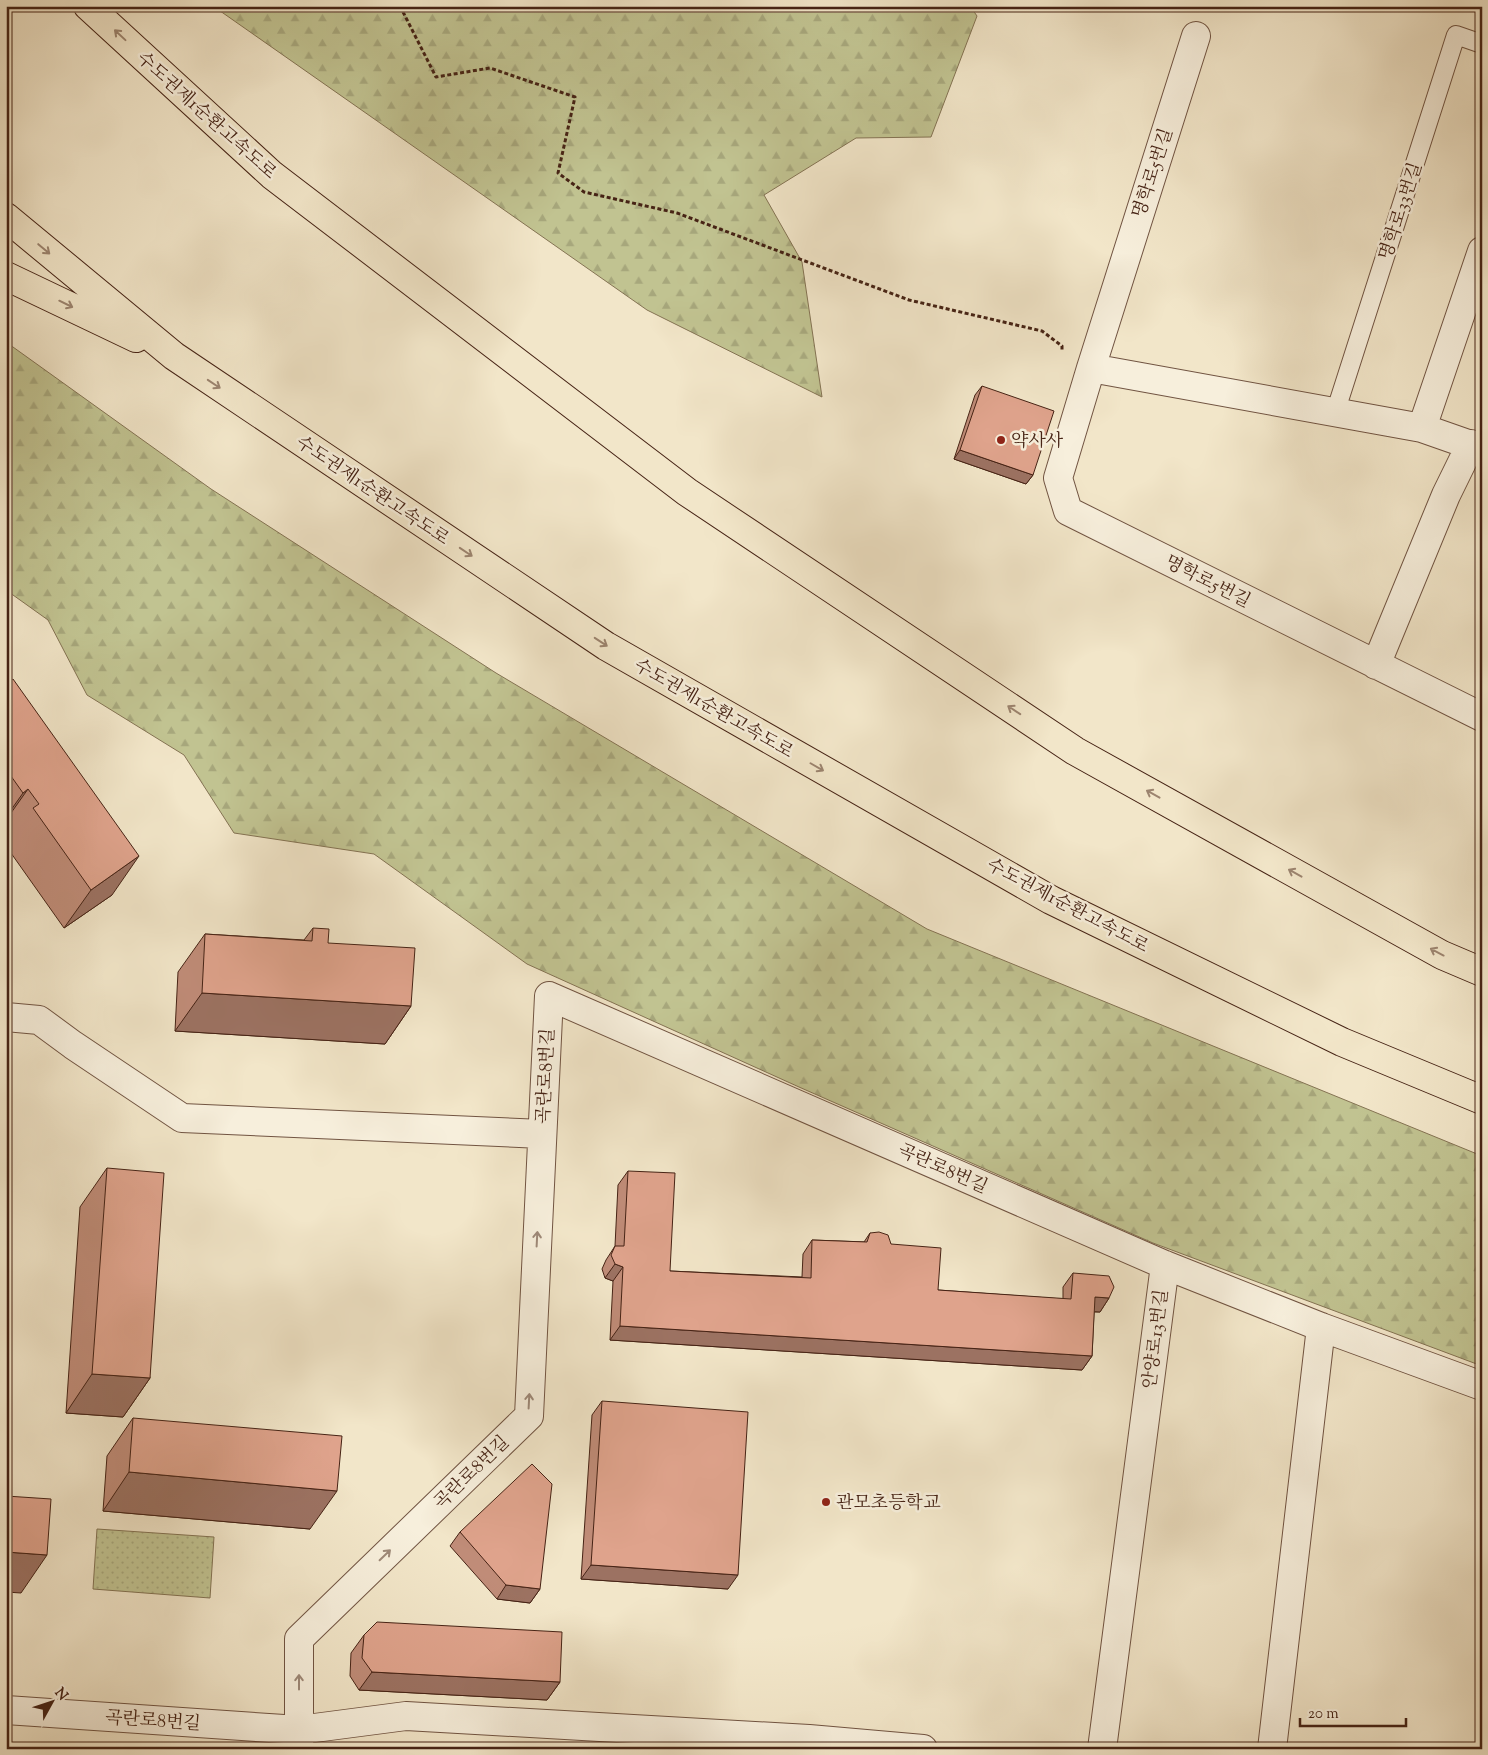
<svg xmlns="http://www.w3.org/2000/svg" width="1488" height="1755" font-family="'Sorts Mill Goudy','Noto Serif KR',serif">
<style>
.grass{fill:url(#grass-dots);stroke:#847353}
.forest{fill:url(#forest-firs);stroke:#847353}
.lines{fill:none;stroke-linecap:round;stroke-linejoin:round}
.service-casing{stroke:#715442;stroke-width:20}
.minor-casing{stroke:#715442;stroke-width:30}
.motorway-casing{stroke:#462315;stroke-width:30}
.path{stroke:#462315;stroke-width:3;stroke-dasharray:4 2.5;stroke-linecap:butt}
.service{stroke:#f7efdc;stroke-width:18}
.minor{stroke:#f7efdc;stroke-width:28}
.motorway{stroke:#f2e6c9;stroke-width:28}
.wall{fill:#c08c78;stroke:#462315}
.shaded-wall{fill:#9c7262;stroke:#462315}
.building{fill:#dfa38c;stroke:#462315}
.oneway{stroke:#9c846f}
.oneway2{stroke:#9e8978}
.poi-dot{fill:#8f2418;stroke:#f7efdc;stroke-width:2}
.labels{text-anchor:middle;stroke-width:5;stroke-linejoin:round;paint-order:stroke}
.street-label{font-size:18px;fill:#462315;stroke:#f7efdc}
.poi-label{font-size:18px;fill:#462315;stroke:#f7efdc;text-anchor:start}
</style>
<defs>
<pattern id="grass-dots" width="8" height="8" patternUnits="userSpaceOnUse" patternTransform="scale(1.25)"><rect width="8" height="8" fill="#c1c391"/><path d="M2 2h.1M6 6h.1" fill="none" stroke="#a7a77c" stroke-width="1.8" stroke-linecap="round"/></pattern>
<pattern id="forest-firs" width="22" height="20" patternUnits="userSpaceOnUse" patternTransform="scale(1.25)"><rect width="22" height="20" fill="#c1c391"/><path d="M5 1l3.5 6h-7zM16 11l3.5 6h-7z" fill="#a7a77c"/></pattern>
</defs>
<rect width="100%" height="100%" fill="#f2e6c9"/>
<filter id="stains"><feTurbulence type="fractalNoise" baseFrequency=".004" numOctaves="4"/><feColorMatrix values="0 0 0 0 .2 0 0 0 0 .09 0 0 0 0 .02 0 0 0 .5 -.17"/></filter>
<radialGradient id="worn" r=".72"><stop offset=".6" stop-color="#630" stop-opacity="0"/><stop offset="1" stop-color="#630" stop-opacity=".3"/></radialGradient>
<path class="grass" d="M97,1529L214,1537L210,1598L93,1589Z"/>
<path class="forest" d="M213,6H970L977,16L931,137L856,138L764,195L802,262L822,397L647,310Z
M6,342L211,489L496,673L927,929L1482,1156V1366L1153,1243L799,1087L527,964L374,854L234,833L184,755L87,695L48,620L6,590Z"/>
<g class="lines">
<defs>
<path id="service" d="M1335,413L1456,35L1482,44"/>
<path id="minor" d="M1196,36L1091,368L1058,478L1068,511L1482,717
M1091,368L1422,428L1482,449
M1422,428L1482,251
M1376,665L1446,495L1471,444
M6,1017L39,1020L73,1045L182,1118L542,1134
M6,1710L299,1730L406,1716L809,1739L923,1749
M299,1749V1639L529,1416L549,996L1165,1265L1321,1327L1482,1386
M1102,1749L1165,1265
M1272,1749L1321,1327"/>
<path id="motorway" d="M88,6L272,175L687,492L1075,751L1442,955L1482,972
M6,217L174,356L606,646L1051,900L1342,1042L1482,1100
M6,276L136,338"/>
</defs>
<use href="#service" class="service-casing"/>
<use href="#minor" class="minor-casing"/>
<use href="#motorway" class="motorway-casing"/>
<path class="path" d="M400,6L436,77L490,68L575,97L558,173L584,192L677,213L909,300L1042,331L1062,346V350"/>
<use href="#service" class="service"/>
<use href="#minor" class="minor"/>
<use href="#motorway" class="motorway"/>
</g>
<path class="wall" d="M982,386L1033,475L1026,484L954,459L975,395Z
M6,684L112,895L64,928L6,846L11,839L6,833Z
M313,928L328,943L411,1006L385,1044L175,1031L178,972L205,934L304,940Z
M107,1168L150,1378L123,1417L66,1413L80,1207Z
M628,1171L670,1271L802,1277L803,1254L812,1240L864,1242L870,1233L891,1244L938,1290L1063,1299V1287L1073,1273L1109,1298L1100,1312H1094L1092,1356L1082,1370L610,1340L613,1281L605,1278L602,1269L606,1260L615,1246L618,1185Z
M602,1401L728,1589L581,1579L592,1415Z
M133,1418L310,1529L103,1511L107,1456Z
M460,1532L540,1589L530,1603L497,1599L450,1546Z
M364,1635L560,1682L547,1700L359,1690L350,1676L351,1653Z"/>
<path class="shaded-wall" d="M960,450L1033,475L1026,484L954,459Z
M28,789L6,820V817L23,793Z
M139,856L112,895L64,928L91,890Z
M202,993L411,1006L385,1044L175,1031Z
M615,1264L623,1267L613,1281L605,1278Z
M1095,1297L1109,1298L1100,1312L1086,1311Z
M620,1326L1092,1356L1082,1370L610,1340Z
M92,1374L150,1378L123,1417L66,1413Z
M129,1472L337,1491L310,1529L103,1511Z
M6,1552L47,1555L21,1593L6,1592Z
M591,1565L738,1575L728,1589L581,1579Z
M506,1585L540,1589L530,1603L497,1599Z
M372,1672L560,1682L547,1700L359,1690Z"/>
<path class="building" d="M982,386L1054,411L1033,475L960,450Z
M13,679L139,856L91,890L33,808L39,804L28,789L23,793L6,769V684Z
M313,928L329,929L328,943L415,948L411,1006L202,993L205,934L312,941Z
M107,1168L164,1173L150,1378L92,1374Z
M628,1171L675,1173L670,1271L811,1278L812,1240L867,1242L870,1233L879,1232L888,1235L891,1244L941,1248L938,1290L1071,1299L1073,1273L1109,1276L1114,1287L1109,1298L1095,1297L1092,1356L620,1326L623,1267L615,1264L611,1255L615,1246H624Z
M602,1401L748,1412L738,1575L591,1565Z
M133,1418L342,1436L337,1491L129,1472Z
M532,1464L552,1484L540,1589L506,1585L460,1532Z
M6,1496L51,1499L47,1555L6,1552Z
M377,1622L562,1632L560,1682L372,1672L362,1658L364,1635Z"/>
<defs><path id="oneway-shaft" d="M-6 0H5M1.5-3L5.5 0L1.5 3" fill="none" stroke-width="1.6" stroke-linecap="round" stroke-linejoin="round" transform="scale(1.25)"/></defs>
<g class="oneway">
<use href="#oneway-shaft" transform="translate(120 35) rotate(-137)"/>
<use href="#oneway-shaft" transform="translate(44 249) rotate(40)"/>
<use href="#oneway-shaft" transform="translate(66 304) rotate(26)"/>
<use href="#oneway-shaft" transform="translate(214 384) rotate(34)"/>
<use href="#oneway-shaft" transform="translate(466 552) rotate(34)"/>
<use href="#oneway-shaft" transform="translate(601 642) rotate(33)"/>
<use href="#oneway-shaft" transform="translate(1014 710) rotate(-146)"/>
<use href="#oneway-shaft" transform="translate(817 767) rotate(30)"/>
<use href="#oneway-shaft" transform="translate(1153 794) rotate(-151)"/>
<use href="#oneway-shaft" transform="translate(1295 873) rotate(-151)"/>
<use href="#oneway-shaft" transform="translate(1437 952) rotate(-152)"/>
</g>
<g class="oneway2">
<use href="#oneway-shaft" transform="translate(537 1239) rotate(-87)"/>
<use href="#oneway-shaft" transform="translate(529 1401) rotate(-87)"/>
<use href="#oneway-shaft" transform="translate(385 1555) rotate(-44)"/>
<use href="#oneway-shaft" transform="translate(299 1682) rotate(-90)"/>
</g>
<g class="poi-dot">
<circle cx="1001" cy="440" r="5"/>
<circle cx="826" cy="1502" r="5"/>
</g>
<g class="labels">
<g class="street-label">
<text transform="translate(207 115) rotate(42)" y="6">수도권제1순환고속도로</text>
<text transform="translate(1152 173) rotate(-72)" y="6">명학로5번길</text>
<text transform="translate(1400 211) rotate(-72)" y="6">명학로33번길</text>
<text transform="translate(373 490) rotate(34)" y="6">수도권제1순환고속도로</text>
<text transform="translate(1208 581) rotate(27)" y="6">명학로5번길</text>
<text transform="translate(714 708) rotate(30)" y="6">수도권제1순환고속도로</text>
<text transform="translate(1068 905) rotate(28)" y="6">수도권제1순환고속도로</text>
<text transform="translate(545 1076) rotate(-87)" y="6">곡란로8번길</text>
<text transform="translate(943 1168) rotate(24)" y="6">곡란로8번길</text>
<text transform="translate(1155 1339) rotate(-83)" y="6">안양로13번길</text>
<text transform="translate(471 1472) rotate(-44)" y="6">곡란로8번길</text>
<text transform="translate(153 1720) rotate(4)" y="6">곡란로8번길</text>
</g>
<g class="poi-label">
<text x="1011" y="446">약사사</text>
<text x="836" y="1508">관모초등학교</text>
</g>
</g>
<rect width="1488" height="1755" fill="none" stroke="#f2e6c9" stroke-width="25"/>
<rect x="8" y="8" width="1473" height="1740" fill="none" stroke="#462315" stroke-width="2.5"/>
<rect x="12" y="12" width="1463" height="1730" fill="none" stroke="#462315"/>
<g transform="translate(52 1702) rotate(50)" stroke="#f7efdc" stroke-width="4" paint-order="stroke">
<path d="M0-4L9 19L0 12L-9 19Z" fill="#462315"/>
<text y="-8" font-size="14" font-weight="bold" text-anchor="middle" fill="#462315">N</text>
</g>
<path d="M1300 1718v8h106v-8" fill="none" stroke="#462315" stroke-width="2.5"/>
<text x="1308" y="1718" font-size="15" fill="#462315" stroke="#f7efdc" stroke-width="4" paint-order="stroke">20 m</text>
<rect width="100%" height="100%" filter="url(#stains)"/>
<rect width="100%" height="100%" fill="url(#worn)"/>
</svg>
